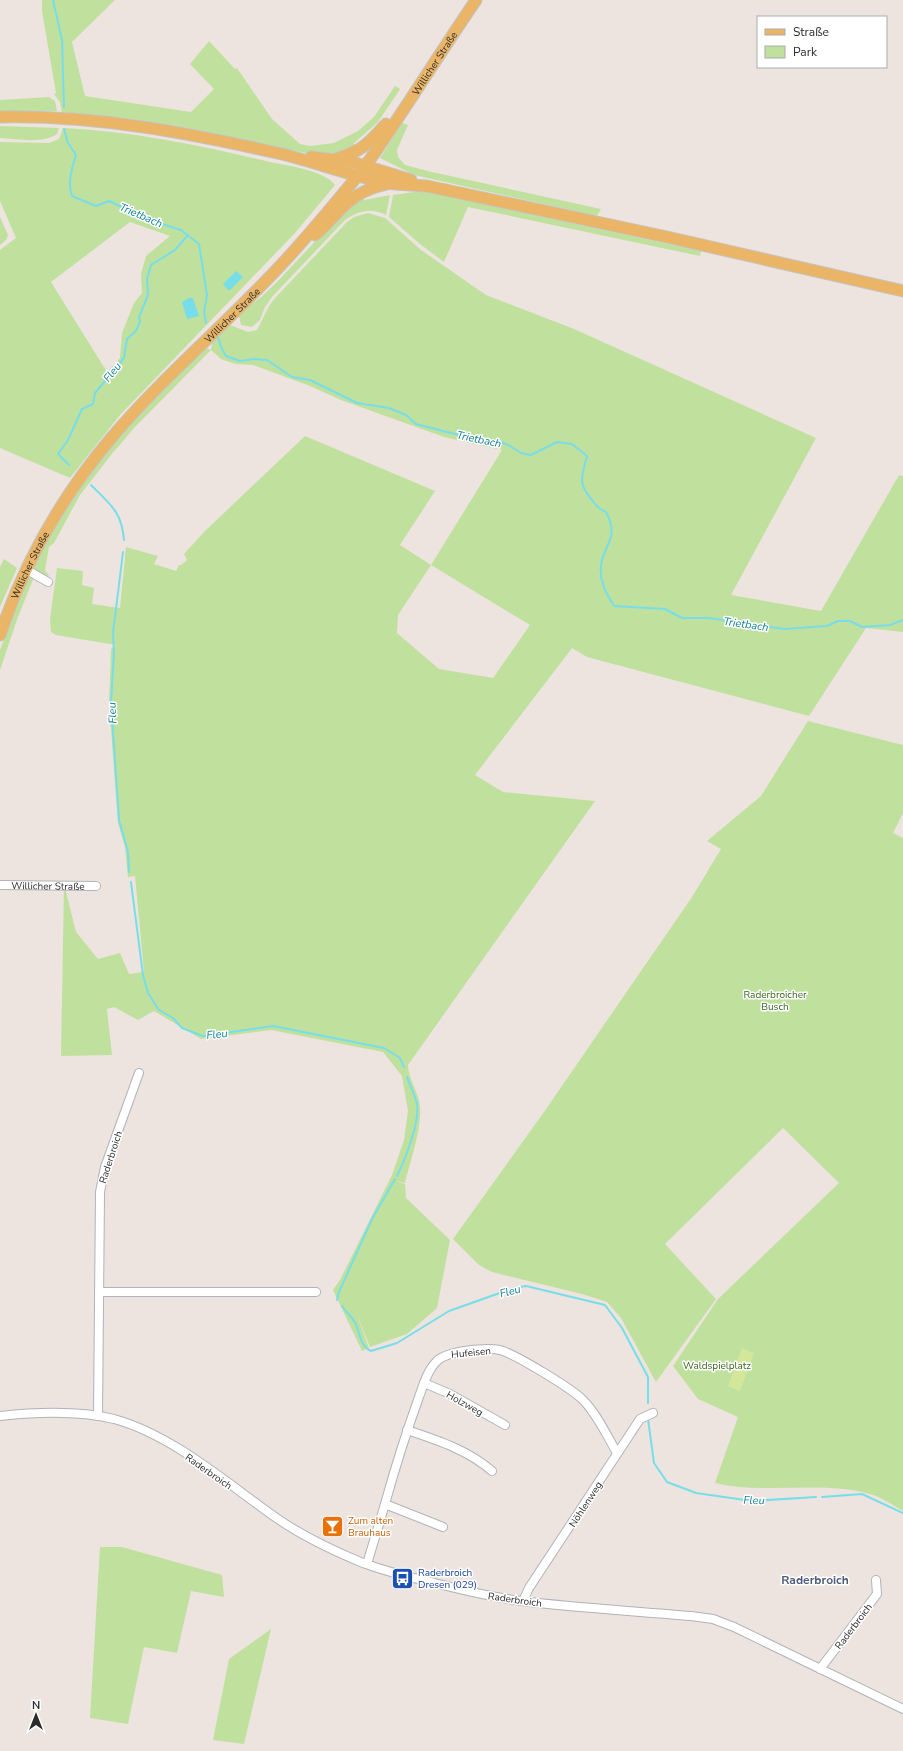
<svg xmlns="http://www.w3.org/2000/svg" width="903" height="1751" font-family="'Nunito Sans',sans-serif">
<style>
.green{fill:#c0e09e;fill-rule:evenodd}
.pitch{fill:#d3e79a}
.water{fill:#77dee9}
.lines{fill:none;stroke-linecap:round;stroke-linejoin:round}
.stream{stroke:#77dee9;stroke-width:2}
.minor-casing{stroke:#afb3bb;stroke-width:10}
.major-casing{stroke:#c4c4c4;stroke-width:13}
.minor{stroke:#fff;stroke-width:8}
.major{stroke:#eab566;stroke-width:11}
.labels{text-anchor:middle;stroke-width:3;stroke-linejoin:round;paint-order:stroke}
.street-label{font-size:10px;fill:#2c2c2c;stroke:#fff}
.park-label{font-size:10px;fill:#39661e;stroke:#fff}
.food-label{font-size:10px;fill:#c56008;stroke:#fff;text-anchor:start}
.transit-label{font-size:10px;fill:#164399;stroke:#fff;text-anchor:start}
.water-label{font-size:11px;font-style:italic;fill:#148097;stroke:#fff}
.quarter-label{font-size:12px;font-weight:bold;fill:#4e5d7b;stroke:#fff}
</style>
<rect width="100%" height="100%" fill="#ede4df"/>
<path class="green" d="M42,0H115L72,42L85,96L191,112L214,89L190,64L209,41L235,69L237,68L272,119L300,144L310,146L334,143L358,131L374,117L395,86L400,89L378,122L354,143V149L335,154L305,153L187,128L130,119L62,112L60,102L54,94L56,93L42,11Z
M49,97L55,101L57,111H0V100Z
M402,123L408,125L397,150L398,157L405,165L432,172L601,209L597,216L414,175L380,158Z
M0,126L59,128L57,134C43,144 17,139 0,138Z
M63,128C133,131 202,146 270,162C288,166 324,170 335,185L295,233L120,415L70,478L0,448V250L16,238L0,201V142L49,143L59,139ZM130,222L170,236L146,256L141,274L142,293L134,303L122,333L120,358L107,372L51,282Z
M421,191L428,192L701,251L700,256L468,207L444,262L420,244L389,217L393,195Z
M362,195L364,200L390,195L386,215C370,207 358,211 345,220L271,298L265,307L260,320L252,327L241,325L239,316L241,312L260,298L276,283L338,217Z
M368,213L385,218L421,250L486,295L574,329L816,438L731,595L821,611L899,475L903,476V632L866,628L809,716L587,657L572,648L475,775L503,792L595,801L408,1065C408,1079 419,1092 420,1107C422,1128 410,1162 405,1183L396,1181L405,1184L406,1198L450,1240L437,1308L407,1334L370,1347L357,1315L369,1348L362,1351L333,1290L340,1280L392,1175L404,1140L408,1111L402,1076L383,1052L271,1030L201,1039L154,1011L138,1020L114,1007L107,1009L112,1055L61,1056L64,884L76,932L98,959L120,953L129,974L144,972L135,876L128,877L125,847L118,823L109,702L111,649L116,645L56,635L51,632L50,619L57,568L83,571L82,585L94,588L92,604L120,608L126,547L158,556L154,564L176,571L179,565H181L187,560L184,554L204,532L305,436L435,491L400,545L431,565L502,450L444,437L341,400L310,386L253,365L235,364L221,359L211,350L134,428L111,455L80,495L54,543L49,547L45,570L49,576L46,578L33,570L32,567C50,536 67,504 88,475C120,433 159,396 195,358L206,348L211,350L212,342L230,325L248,332L257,330L269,306L275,298L347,222L354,217ZM431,565L530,625L493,678L439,669L397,633L398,615Z
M0,217L8,235L6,240L0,245Z
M4,559L17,568L0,607V567Z
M29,577H34L18,617L0,670V650L18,601Z
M808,721L903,745V813L893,833L903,838V1511C893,1505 881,1497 870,1494C820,1480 765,1495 715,1483L738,1417L698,1399L673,1366L718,1299L839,1183L783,1128L665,1244L716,1299L656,1382L621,1318L607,1302L582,1294L492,1272L479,1265L453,1239L544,1112L692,897L721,849L707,841L761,796Z
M100,1547H122L222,1575L224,1597L191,1591L177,1653L144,1647L128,1724L90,1718Z
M271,1629L244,1744L213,1740L229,1659Z"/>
<path class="pitch" d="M742,1348L754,1353L740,1391L728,1386Z"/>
<path class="water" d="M236,271L243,277L230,290H228L223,284Z
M189,298H193L199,316L187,319L182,302Z"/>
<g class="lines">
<path class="stream" d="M53,0L62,40L64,107
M64,129L68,143L76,155C72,168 67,183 72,196L96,206L109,201L149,220L181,230L199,244L207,295L204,311L206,323
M218,337L221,347L226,356L240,361L254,359L267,360L292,377L310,380L357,403L389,408L406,415L416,424L486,442L499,441L510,446L521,453L531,455L557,442L572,444L587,456C582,476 577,483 592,500C596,506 599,509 606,512C620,539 604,543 601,565C599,581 606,593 614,606L665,609L682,618H709L784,629L827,626L838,621H850L862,627L890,625L903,620
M69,465L58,454L68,440L82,409L93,404L95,393L124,358L127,339L136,331L140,322L139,317L148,295L147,279L151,265L175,250L188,235
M91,485C110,504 122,512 124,540
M123,552L113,633L114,653L111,703L119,820L128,852L129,872
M131,882L143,975L148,993L159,1010L173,1018L182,1028L203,1036L273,1026L384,1048L400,1058L404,1067
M397,1176C405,1160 420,1122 417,1104C415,1095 410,1086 407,1077
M337,1300L339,1292L372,1219L395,1179
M342,1306C346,1312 353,1318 356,1324C360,1334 360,1346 371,1351L397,1343L449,1311L514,1288L526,1286L605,1305L622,1328L648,1377V1403
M648,1419L654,1463L667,1482L696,1493L752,1501L816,1497
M822,1497L862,1494L903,1513"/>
<defs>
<g id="minor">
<path d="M27,570L48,582"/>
<path id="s1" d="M0,885L96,886"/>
<path d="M99,1292H316"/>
<path d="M424,1383L450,1394L505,1425"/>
<path d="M0,1416C37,1412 77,1410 114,1419C173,1435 229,1485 278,1519C304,1537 334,1551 363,1563C385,1571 408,1577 431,1582C461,1590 491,1597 522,1601C578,1608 635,1611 691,1616L713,1619L734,1627L903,1709"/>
<path d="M98,1416L100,1192L105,1167L139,1073"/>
<path d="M407,1430C437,1440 468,1450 492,1471"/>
<path d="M385,1504C395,1468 406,1433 419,1397C423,1386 427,1371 436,1362C445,1351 486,1347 500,1350C515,1354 571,1388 583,1400C597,1414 607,1436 617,1453"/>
<path d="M367,1564L385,1504L443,1527"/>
<path d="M523,1601L529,1588L640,1419L653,1413"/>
<path d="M820,1669L877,1594L876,1580"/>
</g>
<g id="major">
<path d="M0,117C96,115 189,133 282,154C318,163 352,176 388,183C401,185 414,185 427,186L667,237L903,291"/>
<path d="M311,157L352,162L411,180"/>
<path d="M336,159C362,151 368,144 386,124"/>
<path d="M315,235C343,210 347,193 387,184"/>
<path id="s2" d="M0,635C24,563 63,495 112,437C170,369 241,312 300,244C326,214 353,184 376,151C410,101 442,50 476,0"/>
</g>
</defs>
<use href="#minor" class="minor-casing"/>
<use href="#major" class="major-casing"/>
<use href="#minor" class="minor"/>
<use href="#major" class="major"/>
</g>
<defs>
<symbol id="bar-square" viewBox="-11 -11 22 22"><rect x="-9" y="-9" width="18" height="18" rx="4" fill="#e8710a" stroke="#fff"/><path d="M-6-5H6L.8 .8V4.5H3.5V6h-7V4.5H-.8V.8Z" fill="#fff"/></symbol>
<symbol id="bus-square" viewBox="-11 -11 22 22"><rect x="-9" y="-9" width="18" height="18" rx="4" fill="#1a4fb4" stroke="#fff"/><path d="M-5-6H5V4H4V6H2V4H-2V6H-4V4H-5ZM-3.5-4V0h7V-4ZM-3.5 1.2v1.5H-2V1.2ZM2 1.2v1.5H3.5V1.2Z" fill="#fff"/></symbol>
</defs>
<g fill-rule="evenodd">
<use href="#bar-square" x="320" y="1514" width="25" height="25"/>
<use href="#bus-square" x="390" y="1566" width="25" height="25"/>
</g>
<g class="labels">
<g class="street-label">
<text dy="4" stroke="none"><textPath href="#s2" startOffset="724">Willicher Straße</textPath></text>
<text dy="4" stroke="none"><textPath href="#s2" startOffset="400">Willicher Straße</textPath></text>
<text dy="4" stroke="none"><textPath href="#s2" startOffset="76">Willicher Straße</textPath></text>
<text dy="4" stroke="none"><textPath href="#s1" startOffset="48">Willicher Straße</textPath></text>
<text transform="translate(110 1157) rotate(-72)" y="4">Raderbroich</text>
<text transform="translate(471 1352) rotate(-6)" y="4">Hufeisen</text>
<text transform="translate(465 1403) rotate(29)" y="4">Holzweg</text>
<text transform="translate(209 1471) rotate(35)" y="4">Raderbroich</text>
<text transform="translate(585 1504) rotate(-57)" y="4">Nöhlenweg</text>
<text transform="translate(515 1599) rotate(8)" y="4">Raderbroich</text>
<text transform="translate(853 1626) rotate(-53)" y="4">Raderbroich</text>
</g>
<g class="park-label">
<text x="775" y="998">Raderbroicher<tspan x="775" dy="12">Busch</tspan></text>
<text x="717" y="1369">Waldspielplatz</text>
</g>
<g class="food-label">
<text x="348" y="1524">Zum alten<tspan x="348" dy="12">Brauhaus</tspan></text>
</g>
<g class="transit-label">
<text x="418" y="1576">Raderbroich<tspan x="418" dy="12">Dresen (029)</tspan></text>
</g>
<g class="water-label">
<text transform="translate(141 215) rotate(23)" y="4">Trietbach</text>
<text transform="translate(112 372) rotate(-52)" y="4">Fleu</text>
<text transform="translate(479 439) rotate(12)" y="4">Trietbach</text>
<text transform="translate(746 624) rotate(8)" y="4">Trietbach</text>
<text transform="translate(112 713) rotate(-93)" y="4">Fleu</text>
<text transform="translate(217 1034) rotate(-6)" y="4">Fleu</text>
<text transform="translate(510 1291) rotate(-15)" y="4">Fleu</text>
<text transform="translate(754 1500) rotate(1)" y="4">Fleu</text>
</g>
<g class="quarter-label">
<text x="815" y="1584">Raderbroich</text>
</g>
</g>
<rect x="757" y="16" width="130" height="52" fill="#ffffff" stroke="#ababab"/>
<rect x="765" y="29" width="20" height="6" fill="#eab566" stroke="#ababab"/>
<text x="793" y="36" font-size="12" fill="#2c2c2c">Straße</text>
<rect x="765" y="46" width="20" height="12" fill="#c0e09e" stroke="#ababab"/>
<text x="793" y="56" font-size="12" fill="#2c2c2c">Park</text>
<g transform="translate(36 1715)" stroke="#ffffff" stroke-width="3" paint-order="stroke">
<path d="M0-3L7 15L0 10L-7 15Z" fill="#2c2c2c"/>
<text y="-6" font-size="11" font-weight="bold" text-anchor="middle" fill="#2c2c2c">N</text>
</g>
</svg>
